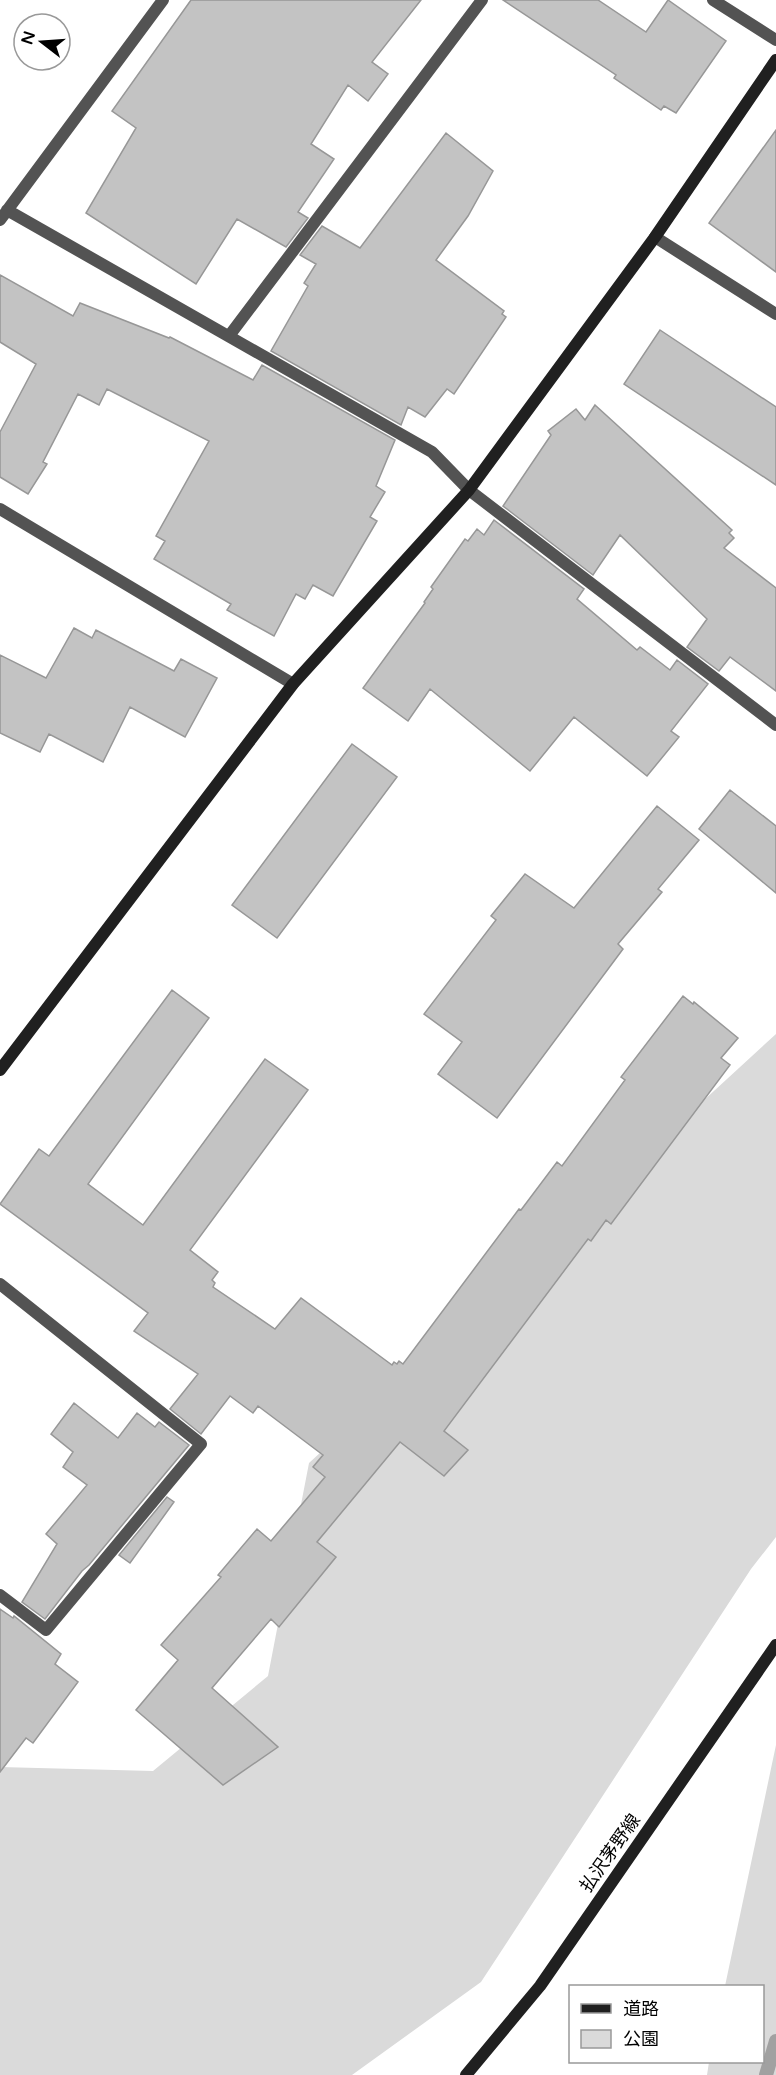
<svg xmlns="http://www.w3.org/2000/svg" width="776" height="2075" font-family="'Varela Round','Noto Sans JP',sans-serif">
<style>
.green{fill:#dadada}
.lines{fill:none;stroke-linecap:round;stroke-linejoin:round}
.stream{stroke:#a1a1a1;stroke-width:14}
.building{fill:#c3c3c3;stroke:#979797;stroke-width:1.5}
.street{stroke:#535353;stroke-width:12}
.secondary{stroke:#202020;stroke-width:12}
.labels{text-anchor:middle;stroke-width:4.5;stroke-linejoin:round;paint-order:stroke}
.street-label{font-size:18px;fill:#000;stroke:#fff}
</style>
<rect width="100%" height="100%" fill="#fff"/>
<path class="green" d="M776,1034V1537L751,1569L481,1982L352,2075H0V1767L153,1771L268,1676L309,1463Z
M776,1745V2075H707L709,2062H762V1986H725Z"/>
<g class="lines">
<path class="stream" d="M766,2075L776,2041"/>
</g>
<path class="building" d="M191,0H421L372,62L388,74L368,101L348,85L311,144L334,159L298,212L308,218L286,247L237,219L196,284L86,213L136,128L112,111Z
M503,0H598L646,32L668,0L726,41L676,113L664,106L661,110L614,78L616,75Z
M776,130V272L709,223Z
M446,133L493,171L468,216L436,260L504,311L502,314L506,317L454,394L447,389L425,417L408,407L401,425L271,351L308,286L304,283L316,264L300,255L322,226L360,248Z
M0,275L73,316L80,303L169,338L170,337L253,380L262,365L395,440L376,486L385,492L370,517L377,521L333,596L313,585L305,599L296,594L274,636L227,610L231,604L154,559L165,541L156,536L209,441L107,389L99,405L78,394L43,462L47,464L28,494L0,477V432L36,364L0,342Z
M660,330L776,407V485L624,384Z
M595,405L732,530L729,533L734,538L724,548L776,588V691L730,657L719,671L687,647L707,619L620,535L593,575L503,506L551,435L548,431L576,409L585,420Z
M494,520L584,589L577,599L637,650L640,647L670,670L677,660L708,684L671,731L679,737L647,776L574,717L530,771L430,689L408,721L363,688L425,603L424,602L433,589L431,587L465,539L468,541L477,529L484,535Z
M74,628L92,638L96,630L174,671L181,659L217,678L185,737L130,707L103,762L49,734L40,752L0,733V655L46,678Z
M352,744L397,777L277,938L232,905Z
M730,790L776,826V893L699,829Z
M657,806L699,840L658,889L662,892L618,944L623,949L497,1118L438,1074L462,1042L424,1014L496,920L491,916L525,874L574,908Z
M172,990L209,1018L88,1184L143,1225L265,1059L308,1090L190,1250L218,1272L212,1280L215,1283L213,1287L275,1329L301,1298L392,1365L394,1362L397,1364L399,1361L403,1364L519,1209L521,1210L557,1162L562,1166L625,1080L621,1077L683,996L693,1004L694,1002L738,1038L721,1058L730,1065L611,1224L606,1220L591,1241L588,1239L444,1431L468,1450L444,1476L400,1442L317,1542L336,1557L279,1627L271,1619L212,1688L278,1747L223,1785L136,1710L178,1660L161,1645L221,1577L218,1575L257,1529L271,1541L325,1477L313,1467L323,1455L258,1406L253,1413L230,1396L201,1434L170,1409L198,1374L134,1331L148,1313L0,1204L39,1149L49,1156Z
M74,1403L118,1438L137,1413L155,1427L159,1422L189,1445L89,1565L82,1571L45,1619L22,1602L57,1544L46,1534L87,1485L63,1467L73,1452L51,1434Z
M167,1497L174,1502L130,1563L119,1555Z
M0,1609L13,1618L14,1616L61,1654L55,1664L78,1682L33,1743L26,1738L0,1772Z"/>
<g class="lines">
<path class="street" d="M713,0L776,40
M7,210L432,452L469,490L776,725
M0,220L163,0
M655,237L776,314
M229,336L482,0
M0,509L293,684
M0,1284L201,1444L46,1630L0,1595"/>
<path class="secondary" d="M0,1070L293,684L469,490L655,237L776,60
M466,2075L540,1986L776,1645"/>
</g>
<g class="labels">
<g class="street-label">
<text transform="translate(610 1853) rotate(-55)" y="6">払沢茅野線</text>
</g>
</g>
<rect x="569" y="1985" width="195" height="78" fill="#ffffff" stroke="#999999" stroke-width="1.5"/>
<rect x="581" y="2004" width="30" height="9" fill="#202020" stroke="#999999" stroke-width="1.5"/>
<text x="623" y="2015" font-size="18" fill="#000000">道路</text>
<rect x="581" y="2030" width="30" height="18" fill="#dadada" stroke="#999999" stroke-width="1.5"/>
<text x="623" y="2045" font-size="18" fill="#000000">公園</text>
<g transform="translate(42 42) rotate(287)"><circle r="28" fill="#ffffff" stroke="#999999" stroke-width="1.5"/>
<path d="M0-4.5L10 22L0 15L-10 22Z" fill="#000000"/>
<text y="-9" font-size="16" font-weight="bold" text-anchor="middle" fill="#000000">N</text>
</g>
</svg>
